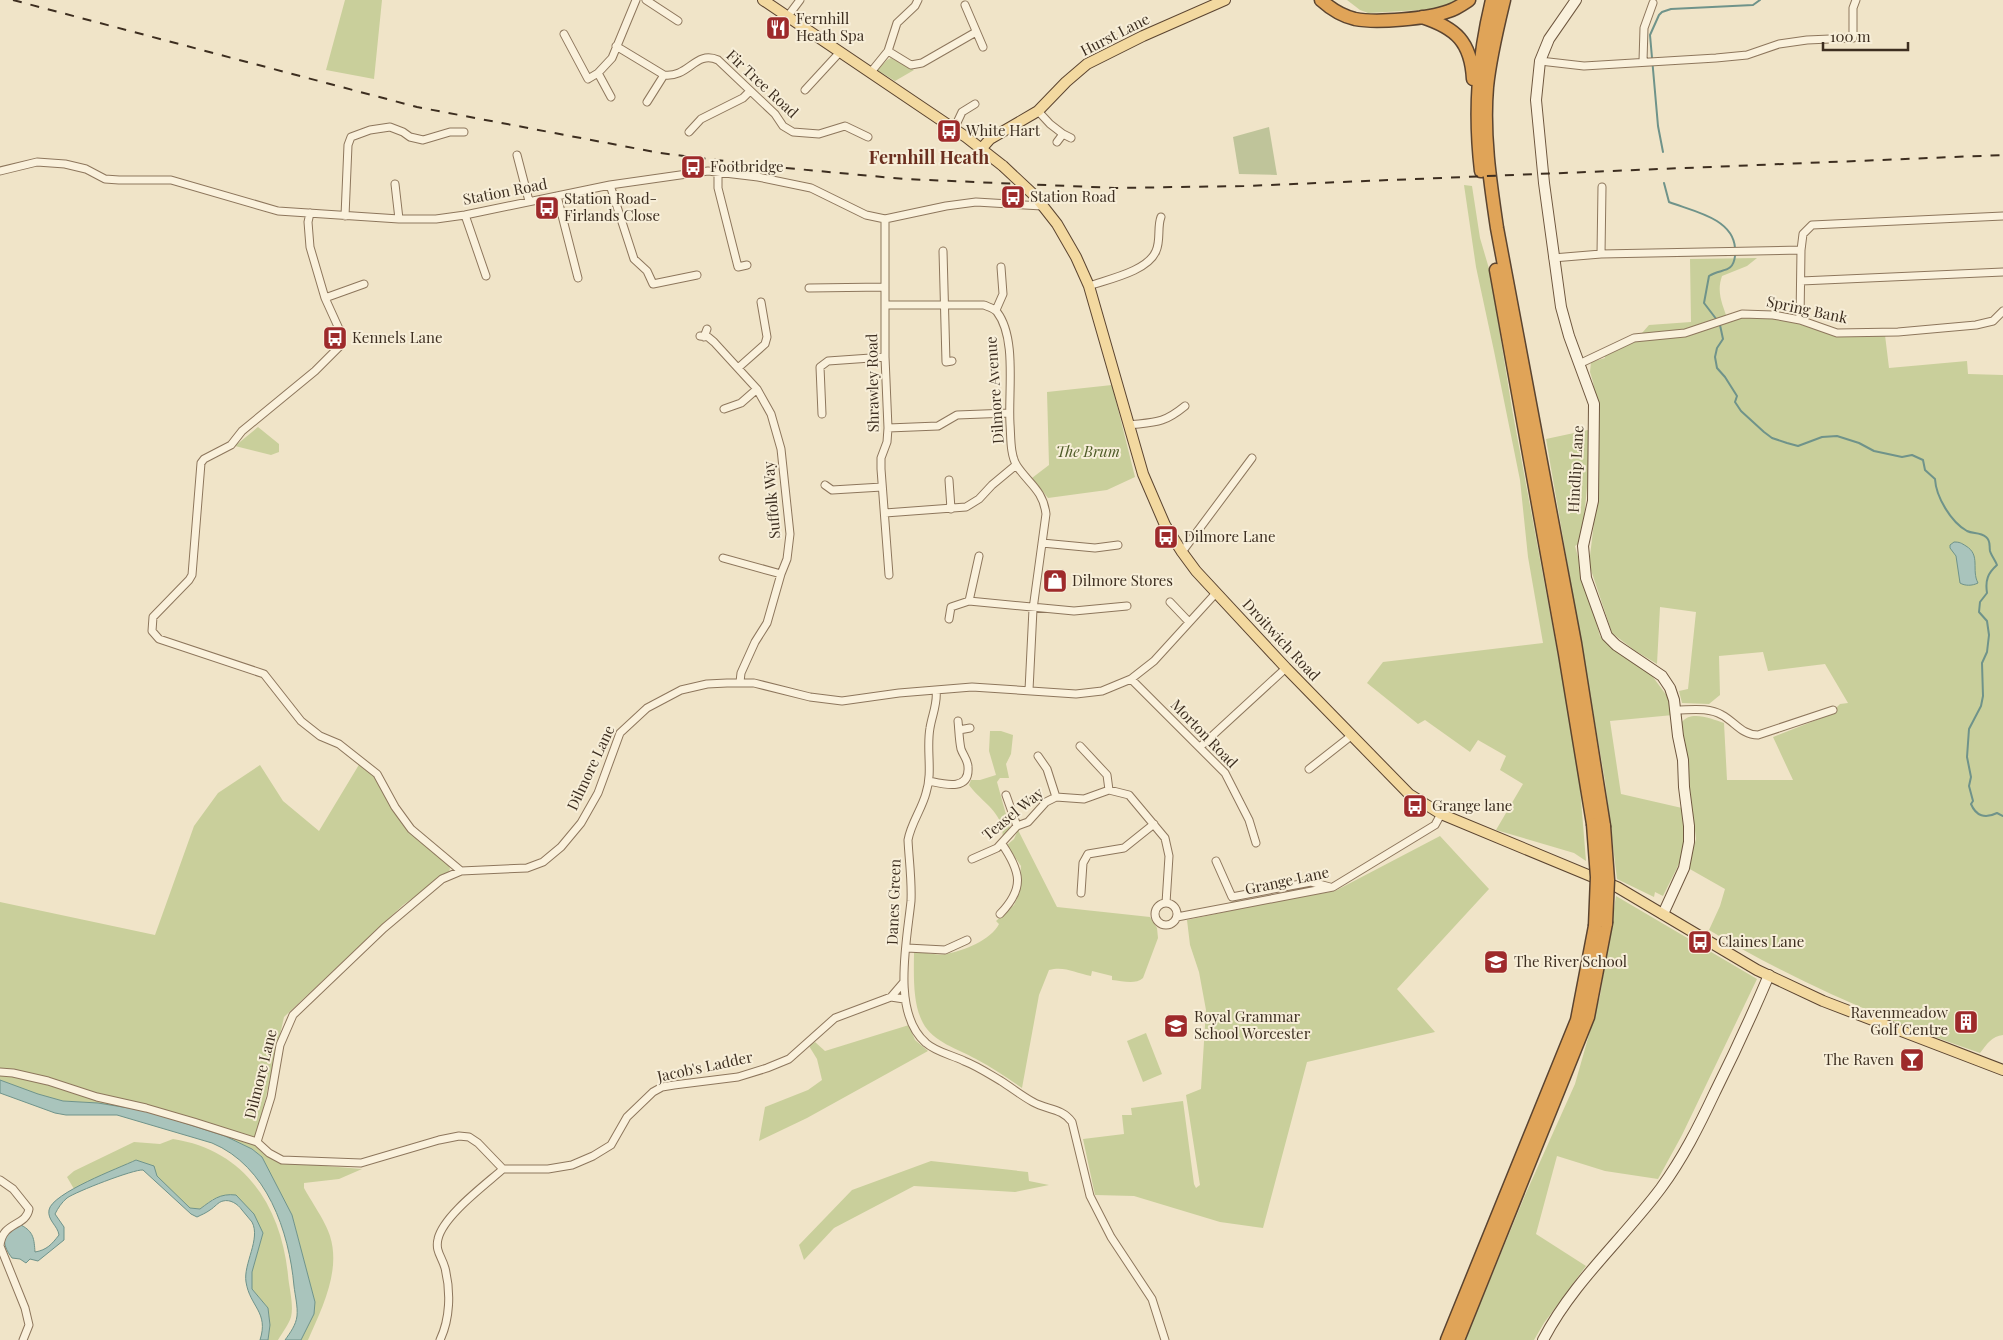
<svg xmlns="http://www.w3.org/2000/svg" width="2003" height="1340" font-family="'Playfair Display',serif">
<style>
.green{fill:#c9cf9b}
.cemetery{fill:#bfc49a}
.water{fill:#a9c4bc;stroke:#6f938a}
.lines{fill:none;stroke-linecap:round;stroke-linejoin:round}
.stream{stroke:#6f938a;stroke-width:2}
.street-casing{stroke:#8d765c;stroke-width:9}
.secondary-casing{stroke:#6f573f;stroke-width:12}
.primary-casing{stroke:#5b4430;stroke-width:12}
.highway-casing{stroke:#5b4430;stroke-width:15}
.street{stroke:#faf1dc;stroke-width:7}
.secondary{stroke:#faf1dc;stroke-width:10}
.primary{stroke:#f3d9a0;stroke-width:10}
.highway{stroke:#e0a458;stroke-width:12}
.rail{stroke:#3d2e20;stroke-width:2;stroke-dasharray:9 9;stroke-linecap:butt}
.primary-bridge-casing{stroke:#5b4430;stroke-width:12;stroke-linecap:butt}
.highway-bridge-casing{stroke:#5b4430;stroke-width:15;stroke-linecap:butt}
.primary-bridge{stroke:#f3d9a0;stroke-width:10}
.highway-bridge{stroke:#e0a458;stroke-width:12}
.labels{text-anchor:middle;stroke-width:4;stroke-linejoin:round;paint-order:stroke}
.poi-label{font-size:15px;fill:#3d2e20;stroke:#f7eed8;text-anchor:start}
.street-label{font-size:15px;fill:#3d2e20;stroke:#f7eed8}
.park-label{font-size:15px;font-style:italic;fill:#4d5a26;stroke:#f7eed8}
.quarter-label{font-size:18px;font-weight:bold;fill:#6b2e1e;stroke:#f7eed8}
</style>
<rect width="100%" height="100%" fill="#f0e4c8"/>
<path class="green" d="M345,0H382L374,79L326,70Z
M1347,0H1459L1439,9L1368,13L1360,10Z
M891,58L914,70L895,81L877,70L887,60Z
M1464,185L1472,186L1480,238L1490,272L1512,409L1578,763L1586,861L1574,853L1496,830L1523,784L1500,770L1506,756L1478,740L1470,752L1425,720L1418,724L1367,683L1383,662L1543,643L1528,557L1520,480L1494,351L1476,267Z
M1757,258L1747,266L1722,276C1716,293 1723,305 1728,321L1751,315L1777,318L1841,336L1885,335L1889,368L1967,361L1968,374L2003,375V1035C1992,1036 1987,1044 1980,1053C1886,1021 1794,981 1709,930L1720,906L1725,889L1688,868L1696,839L1682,722C1691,710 1712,719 1724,723L1727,780H1793L1773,737L1837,712L1836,708L1840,704L1848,703L1825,664L1768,671L1763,652L1719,656L1720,695L1709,704L1682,703L1679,691L1688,689L1696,612L1660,607L1657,664L1634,650L1612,633L1589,564L1596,506L1599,425L1593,382L1590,372L1591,362L1605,358L1604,355L1637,340L1644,339L1642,333L1649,325L1691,322L1690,259Z
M1112,385L1135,477L1107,490L1048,498L1032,478L1049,465L1047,392Z
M258,427L279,444V452L271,455L235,446Z
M1588,430V476L1582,541L1575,546L1600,636L1620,654L1650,673L1667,696L1673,715L1610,721L1621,794L1682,808L1685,841L1679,864L1663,896L1655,892L1654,897L1617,879L1605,781L1546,439Z
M990,731H1001L1013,735L1011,754L1006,764L1009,778H1000L997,782L1010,829L1003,838C1002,834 1003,829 1002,826C996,808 979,799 969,785L971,780H980L996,775L989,751Z
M360,763L376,778L403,825L449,865L450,869L448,873L403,905L284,1017L255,1145L260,1150L279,1162L362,1169L339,1179L304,1183V1188C311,1201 326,1222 330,1236C341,1271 322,1308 308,1340H301L314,1312L315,1302L292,1215L262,1157L252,1149L225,1136L147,1111L98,1103L63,1101L37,1094L0,1080V902L155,935L194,826L218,793L260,765L283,801L319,831Z
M1018,830L1057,907L1150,917L1157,928L1158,938L1143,978C1135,985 1123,981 1112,980V976L1092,971L1091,976C1075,973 1065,966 1049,970L1039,995L1022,1088C1007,1078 992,1067 976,1059C958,1049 933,1042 923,1023C912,1003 914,973 914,951C924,952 937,956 946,954C963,951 991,940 999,924L996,921L1014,905L1019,894L1021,866L1007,845L1014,839Z
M1440,836L1489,889L1397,989L1435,1032L1307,1062L1263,1228L1220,1222L1134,1196L1095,1195L1083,1139L1124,1134L1122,1115H1132L1131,1108L1183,1101L1194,1184L1196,1188L1200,1185L1186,1095L1201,1089L1206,1010L1199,972L1190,945L1187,920L1272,902L1335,891Z
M1616,896L1757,979L1682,1135L1658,1179L1605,1171L1557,1156L1536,1234L1586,1266L1544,1323L1534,1340H1465L1526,1193L1575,1084L1600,996Z
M909,1025L915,1040L928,1051L807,1118L759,1141L765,1107L808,1090L822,1080L817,1059L809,1046L815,1042L825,1051Z
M1146,1033L1162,1074L1143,1082L1127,1041Z
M173,1139C245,1150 281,1206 288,1275C289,1288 294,1305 291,1317C289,1324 282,1333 278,1340H268L270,1325L268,1308L252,1289V1272L263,1233L236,1195L213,1199L200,1209L190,1208L136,1160L74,1189L67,1177L74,1171L134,1142L160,1144Z
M931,1161L1028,1172L1029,1181L1049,1185L1015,1192L914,1186L834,1228L804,1260L799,1245L852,1190Z"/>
<path class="cemetery" d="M1269,127L1277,175L1239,174L1233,137Z"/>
<path class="water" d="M1954,542C1960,542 1961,543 1966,546C1981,555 1971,570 1978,583C1972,586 1965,586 1960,583L1956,556L1950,548V545Z
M0,1080L38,1094L63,1101L98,1103L147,1111L225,1136L252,1149L262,1157L292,1215L315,1302L314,1314L301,1340H285C290,1333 296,1325 297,1316C298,1307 295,1295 294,1286C289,1231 267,1166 212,1143L117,1115H66L55,1113L0,1093Z
M136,1160L154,1166L157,1176L190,1208L200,1209C212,1200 220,1193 236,1195L254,1214L263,1233L252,1272V1289L268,1308L270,1325L268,1340H260C269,1312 250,1307 246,1282C243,1264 261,1239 252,1222C249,1218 245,1214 242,1210C238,1204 230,1199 223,1201C218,1202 215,1207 210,1210C206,1213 201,1215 197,1217L191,1214L143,1170C134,1169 75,1192 67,1198C62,1202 58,1208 55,1214L64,1227V1240L38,1261L30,1259L26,1263L20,1259L12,1258C0,1242 2,1231 21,1225C34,1232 34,1239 35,1252C47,1250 52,1244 59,1235C58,1226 47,1220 49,1210C52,1193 119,1168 136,1160Z"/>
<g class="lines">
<path class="stream" d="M1663,152L1658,126L1650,35L1659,15L1662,12L1671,9L1753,5L1760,0
M1664,183L1669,202C1692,211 1733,218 1735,248
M1717,320L1704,303L1709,276C1721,268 1733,274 1735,256
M1720,325L1723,339L1717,348L1715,357L1717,368L1725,377L1737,396L1735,402L1741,411L1764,432L1772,438L1787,443L1798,446L1822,437L1837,436L1859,443L1874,451L1902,457L1912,455L1923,460L1925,470L1935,479C1936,497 1951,522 1967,531C1973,534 1980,532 1986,537C1991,541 1989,545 1990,551C1991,555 1995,560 1997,565C1988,573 1985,580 1987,593L1980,602L1979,612L1987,621L1989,635L1987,652L1982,663L1983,696L1981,706L1969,729L1967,757L1971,777L1969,786L1973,801L1971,804C1976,816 1985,819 1997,813L2003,816"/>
<defs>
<path id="street" d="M646,0L678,21
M965,5L983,47
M788,16L800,0
M564,34L588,79L598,73L611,97
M616,46L664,75C689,78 695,50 718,60L775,114L783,126L793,132L819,134L845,126L868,137
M888,51L911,65L922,63L976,32
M1540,61L1584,66L1716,58L1747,55L1779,44L1807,40L1853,38V8L1856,0
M1643,61L1644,28L1653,3
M871,72L888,51L897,23L915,6L918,0
M598,73L612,58L636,0
M805,90L840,52
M647,102L664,75
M1038,111L1050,124L1063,134
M954,129L962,112L975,104
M689,132L701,119L743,98L750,91
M1057,142L1063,134L1071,138
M517,155L529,201
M0,171L37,162L65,164L86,169L105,179L119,180H171L278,211L399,219H436L465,215L610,185L708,171L758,177L811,188L866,215L885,219L946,206L976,202L1042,206
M718,171V188L738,267L747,265
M395,184L399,219
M610,185L634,259L647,271L653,284L697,275
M557,196L578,278
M310,213L308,222L310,247L325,298L340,331L342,341L339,347L315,371L242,431L231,445L204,459L201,463L192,575L189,580L153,617L152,631L159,639L264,674L301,721L320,736L339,744L377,774L395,807L411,829L461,871
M465,215L486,276
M345,216L348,145L351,137L370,130L390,127L403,132L410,137L423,140L450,132H464
M885,219V357L888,428L887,442L881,458V469L889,575
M943,251L946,362L952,361
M1601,254L1602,187
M1553,258L1601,254L1801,250
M1801,281L2003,272
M1089,286C1109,279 1148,271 1156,251C1161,240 1157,227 1161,217
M809,288L885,287
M325,298L364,284
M885,305H984C988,307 994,308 997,312C1017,338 1008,392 1010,424C1011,437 1010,455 1017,466C1029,484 1043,490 1046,514L1033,609L1029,690
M996,310L1003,294L1001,267
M1800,320L1801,250L1803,234L1812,225L2003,216
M700,336L708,337L714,342L757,389L771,414L781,449L790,534L787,559L781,574L767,623L755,642L741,673L740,682
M704,337L707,329
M1579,364L1634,338L1685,333L1742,314L1773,315L1784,317L1800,320L1837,333L1898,332L1976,325L1993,321L2003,311
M738,368L765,344L767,337L761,302
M724,409L741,403L757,389
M822,414L820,367L828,361L885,357
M1128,425C1155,422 1163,424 1185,406
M888,428L938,426L957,415L1009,413
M949,480L951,509
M825,485L832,490L882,487
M885,513L966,507L979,499L992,485L1016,465
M1042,543L1095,548L1118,545
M1182,552L1252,458
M723,558L781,574
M969,601L1074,611L1127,606
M1170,602L1189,622
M949,619L951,607L969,601L979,556
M1131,679L1225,773L1249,820L1256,843
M936,690C938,703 932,715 930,728C926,749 933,772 926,793C922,809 911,823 908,840C909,860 912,881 911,901C907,941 891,1013 926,1043C936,1052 952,1055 964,1061C977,1066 989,1074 1001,1081C1012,1088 1022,1096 1033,1102C1047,1110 1062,1108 1072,1122L1090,1196L1111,1237L1152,1299L1165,1340
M1676,710C1691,710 1708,707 1722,715C1735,722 1742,735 1758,735L1833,710
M959,730L970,728
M1080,746L1107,775L1109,790
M1200,747L1286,668
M1038,756L1047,769L1056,797
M1309,769L1351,736
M929,781C943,784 970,792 968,767C968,760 963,755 961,749C959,740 959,730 958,721
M1006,795L1017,826
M972,859L997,848L1017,826L1028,822L1046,802L1056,797L1084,799L1109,790L1129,795L1165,838L1169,856L1166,903
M1216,861L1232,897L1311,882L1330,887
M1081,893L1083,863L1088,854L1124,848L1154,824
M1155 914a11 11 0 1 1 22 0a11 11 0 1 1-22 0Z
M1000,914C1025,888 1021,872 1002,844
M1177,917L1333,887L1435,825L1441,814
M907,948L945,950L967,940
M891,997L903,983
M0,1072L13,1073L48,1081L97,1097L146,1108L194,1122L257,1142L269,1153L282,1160L361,1163L439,1140L459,1136L469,1137L478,1143L503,1169H548L572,1165L593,1156L611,1145L627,1117L653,1092L662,1087L674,1085L738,1077L767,1068L789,1059L835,1018L891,997L904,999
M257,1142L271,1097L280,1045L293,1015L384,928L442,879L461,871L527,868L543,862L561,847L581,823L598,793L620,733L647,708L681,690L707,684L727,683H754L810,697L842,701L899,693L972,687L1076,694L1102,691L1131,679L1154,661L1216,593
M0,1180L13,1189L29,1209C26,1227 2,1221 0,1246L25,1308L29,1325L23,1340
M440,1340C450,1319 451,1292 445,1268C442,1257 435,1251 438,1239C443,1216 485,1185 503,1169"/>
<path id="secondary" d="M1576,0L1549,39L1540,61L1536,100L1544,183L1561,307L1569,336L1594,404L1593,501L1583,546L1586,578L1607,636L1616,645L1662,676L1670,688L1674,700L1678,736L1683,760L1684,787L1689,826V842L1684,868L1663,914
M1543,1340C1573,1282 1623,1239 1661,1188C1683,1158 1699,1126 1715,1092C1734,1054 1752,1015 1769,975"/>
<path id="primary" d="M763,0L966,137L1003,166
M982,148L990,139L1038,111L1066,82L1087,64L1143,36L1225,0
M1035,196L1057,224L1076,257L1089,286L1143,474L1165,525L1182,552L1196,571L1286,668L1409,794L1441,814L1617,887L1757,970L1823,1001L2003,1070"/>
<path id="highway" d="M1321,0C1331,9 1342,16 1355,19C1376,23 1428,19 1449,11C1456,9 1463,4 1469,0
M1504,0C1497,29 1490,57 1487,87C1483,134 1490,181 1497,228L1575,643L1604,826
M1422,17C1456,28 1471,42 1473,79
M1481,171C1474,111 1478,58 1492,0
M1496,270L1565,654L1593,824
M1447,1340L1577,1020L1595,926
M1458,1340L1588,1017L1606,923"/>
</defs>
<use href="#street" class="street-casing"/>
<use href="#secondary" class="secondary-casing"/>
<use href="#primary" class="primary-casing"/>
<use href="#highway" class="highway-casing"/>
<use href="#street" class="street"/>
<use href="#secondary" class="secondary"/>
<use href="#primary" class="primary"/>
<use href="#highway" class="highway"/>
<path class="rail" d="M13,0L417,107L660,153L765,166L904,179L1115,188L1244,186L2003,155"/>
<defs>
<path id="primary-bridge" d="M1003,166L1035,196"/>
<path id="highway-bridge" d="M1593,824L1597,877L1595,926
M1604,826L1608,880L1606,923"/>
</defs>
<use href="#primary-bridge" class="primary-bridge-casing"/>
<use href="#highway-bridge" class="highway-bridge-casing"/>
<use href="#primary-bridge" class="primary-bridge"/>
<use href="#highway-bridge" class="highway-bridge"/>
</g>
<defs>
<symbol id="restaurant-square" viewBox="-11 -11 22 22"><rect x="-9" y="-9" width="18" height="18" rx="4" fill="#9e2a2b" stroke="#f7eed8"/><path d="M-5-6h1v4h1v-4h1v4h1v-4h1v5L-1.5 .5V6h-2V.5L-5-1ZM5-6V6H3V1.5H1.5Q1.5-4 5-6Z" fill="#fff"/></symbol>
<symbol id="bus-square" viewBox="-11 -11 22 22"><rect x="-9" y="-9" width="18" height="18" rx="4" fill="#9e2a2b" stroke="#f7eed8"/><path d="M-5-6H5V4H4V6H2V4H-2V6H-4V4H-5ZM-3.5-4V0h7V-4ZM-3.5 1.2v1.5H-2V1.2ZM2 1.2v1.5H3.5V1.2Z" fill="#fff"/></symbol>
<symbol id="shop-square" viewBox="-11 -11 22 22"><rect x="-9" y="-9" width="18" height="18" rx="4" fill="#9e2a2b" stroke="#f7eed8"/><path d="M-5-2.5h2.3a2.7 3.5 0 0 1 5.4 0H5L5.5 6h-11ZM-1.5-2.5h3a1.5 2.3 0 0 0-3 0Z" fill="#fff"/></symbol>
<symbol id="school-square" viewBox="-11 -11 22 22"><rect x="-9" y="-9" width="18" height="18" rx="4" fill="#9e2a2b" stroke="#f7eed8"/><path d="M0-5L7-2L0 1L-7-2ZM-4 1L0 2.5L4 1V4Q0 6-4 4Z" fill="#fff"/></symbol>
<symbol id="building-square" viewBox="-11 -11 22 22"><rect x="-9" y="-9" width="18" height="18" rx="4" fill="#9e2a2b" stroke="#f7eed8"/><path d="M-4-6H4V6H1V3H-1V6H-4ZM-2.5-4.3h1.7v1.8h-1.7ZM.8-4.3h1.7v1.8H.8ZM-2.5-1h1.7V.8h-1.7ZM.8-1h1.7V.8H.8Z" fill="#fff"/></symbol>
<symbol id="bar-square" viewBox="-11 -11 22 22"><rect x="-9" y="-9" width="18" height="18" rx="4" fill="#9e2a2b" stroke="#f7eed8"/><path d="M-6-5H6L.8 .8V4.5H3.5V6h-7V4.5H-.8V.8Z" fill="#fff"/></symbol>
</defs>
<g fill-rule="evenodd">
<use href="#restaurant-square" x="764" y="14" width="28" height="28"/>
<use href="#bus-square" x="935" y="117" width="28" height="28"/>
<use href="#bus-square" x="679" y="153" width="28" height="28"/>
<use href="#bus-square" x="999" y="183" width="28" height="28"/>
<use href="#bus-square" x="533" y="194" width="28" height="28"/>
<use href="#bus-square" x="321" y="324" width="28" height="28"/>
<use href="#bus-square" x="1152" y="523" width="28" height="28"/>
<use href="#shop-square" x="1041" y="567" width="28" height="28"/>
<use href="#bus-square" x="1401" y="792" width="28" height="28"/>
<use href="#bus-square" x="1686" y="928" width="28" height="28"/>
<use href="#school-square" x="1482" y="948" width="28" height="28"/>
<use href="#building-square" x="1952" y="1008" width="28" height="28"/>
<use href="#school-square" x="1162" y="1012" width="28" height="28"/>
<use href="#bar-square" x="1898" y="1046" width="28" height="28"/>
</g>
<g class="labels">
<g class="poi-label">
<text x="796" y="24">Fernhill<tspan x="796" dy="17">Heath Spa</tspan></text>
<text x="966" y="136">White Hart</text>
<text x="710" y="172">Footbridge</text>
<text x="1030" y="202">Station Road</text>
<text x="564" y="204">Station Road-<tspan x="564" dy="17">Firlands Close</tspan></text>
<text x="352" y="343">Kennels Lane</text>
<text x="1184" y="542">Dilmore Lane</text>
<text x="1072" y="586">Dilmore Stores</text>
<text x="1432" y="811">Grange lane</text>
<text x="1718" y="947">Claines Lane</text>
<text x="1514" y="967">The River School</text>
<text x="1948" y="1018" text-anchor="end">Ravenmeadow<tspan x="1948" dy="17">Golf Centre</tspan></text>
<text x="1194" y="1022">Royal Grammar<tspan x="1194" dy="17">School Worcester</tspan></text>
<text x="1894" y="1065" text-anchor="end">The Raven</text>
</g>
<g class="street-label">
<text transform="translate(1115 35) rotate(-27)" y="5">Hurst Lane</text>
<text transform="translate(762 84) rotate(43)" y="5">Fir Tree Road</text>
<text transform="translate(505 192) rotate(-11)" y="5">Station Road</text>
<text transform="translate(1807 310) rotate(12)" y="5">Spring Bank</text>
<text transform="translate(873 383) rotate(-91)" y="5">Shrawley Road</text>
<text transform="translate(995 390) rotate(-94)" y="5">Dilmore Avenue</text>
<text transform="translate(1576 469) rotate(-87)" y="5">Hindlip Lane</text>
<text transform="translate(772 500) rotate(-95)" y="5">Suffolk Way</text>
<text transform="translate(1281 640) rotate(47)" y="5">Droitwich Road</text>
<text transform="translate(1204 734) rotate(46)" y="5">Morton Road</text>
<text transform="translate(591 768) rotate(-65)" y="5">Dilmore Lane</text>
<text transform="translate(1013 814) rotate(-39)" y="5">Teasel Way</text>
<text transform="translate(1287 881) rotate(-12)" y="5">Grange Lane</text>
<text transform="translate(894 902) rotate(-88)" y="5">Danes Green</text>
<text transform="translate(705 1067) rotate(-12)" y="5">Jacob's Ladder</text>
<text transform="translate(261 1074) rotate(-76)" y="5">Dilmore Lane</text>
</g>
<g class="park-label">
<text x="1088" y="457">The Brum</text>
</g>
<g class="quarter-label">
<text x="929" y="164">Fernhill Heath</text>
</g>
</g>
<path d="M1823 42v8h85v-8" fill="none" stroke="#3d2e20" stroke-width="2.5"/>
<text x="1830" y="42" font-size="15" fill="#3d2e20" stroke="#f7eed8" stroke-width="4" paint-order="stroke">100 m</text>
</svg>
